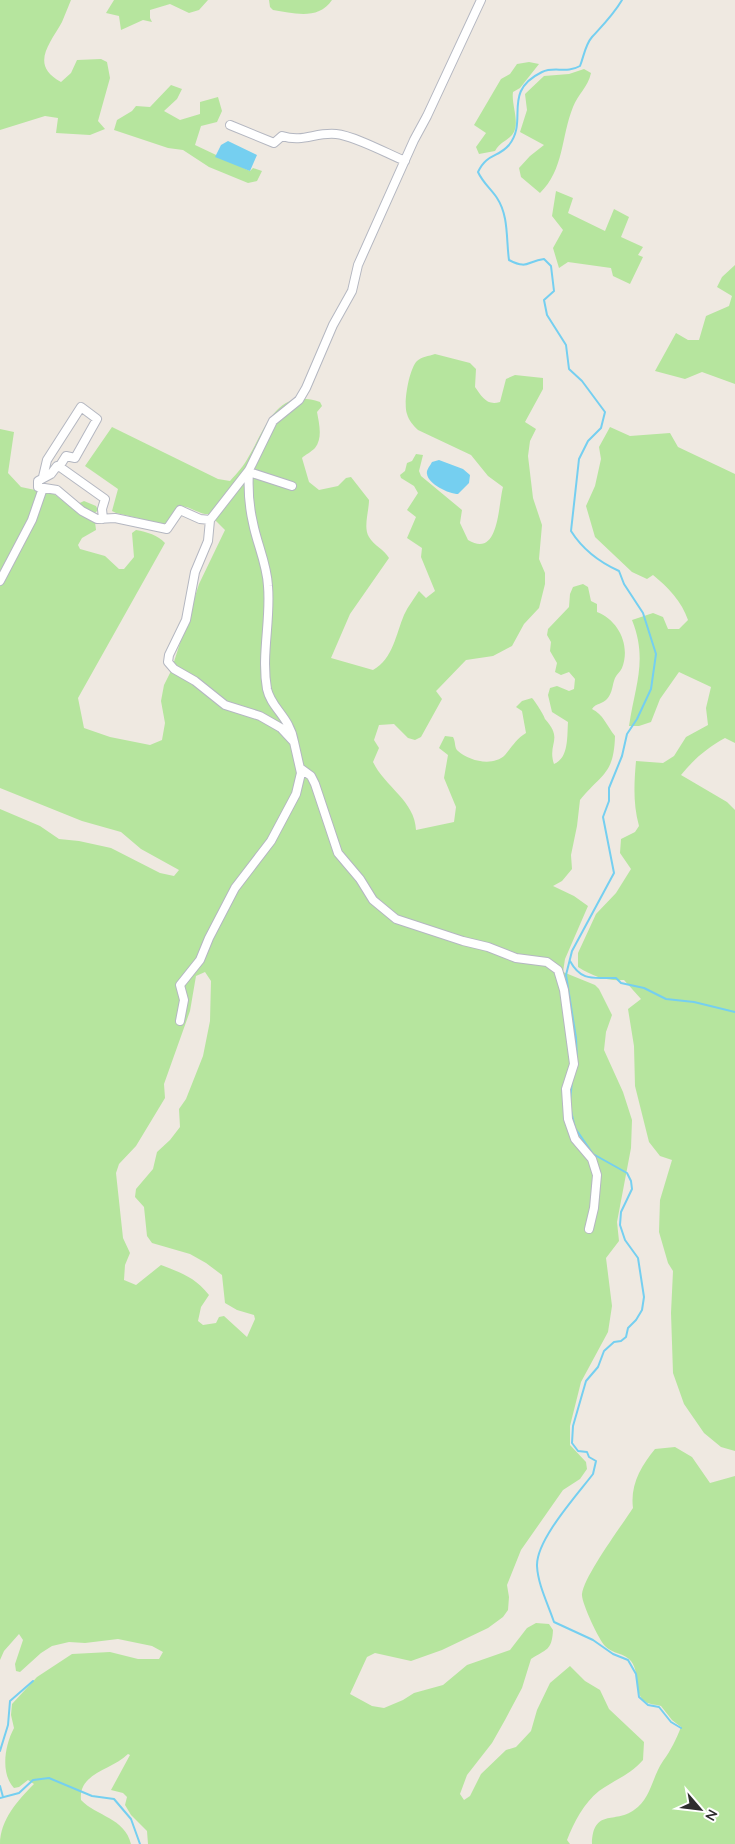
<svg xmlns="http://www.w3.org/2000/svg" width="735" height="1844" font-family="Quicksand,sans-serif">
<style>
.green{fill:#b6e59e;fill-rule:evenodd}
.water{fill:#75cff0}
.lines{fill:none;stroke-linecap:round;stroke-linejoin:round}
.stream{stroke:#75cff0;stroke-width:2}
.minor-casing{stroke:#b4b7c1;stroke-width:10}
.minor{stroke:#fff;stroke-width:8}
</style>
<rect width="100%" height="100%" fill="#efe9e1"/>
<path class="green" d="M0,0H71C68,7 65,15 62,22C49,45 30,65 61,82L71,73L77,60L101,59L107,62L110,78L98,121L105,129L90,135L56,133L58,118L45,116L0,130Z
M114,0H208L199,10L189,13L170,4L150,10V18L152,22L143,20L121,30L119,16L106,13Z
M269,0H332C318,21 293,13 273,10L270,7Z
M529,62L539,64L520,88L513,92C511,105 521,124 512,135C506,142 501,141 495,151L479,154L476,147L486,133L474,125L501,79L510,74L517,64Z
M584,69L591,73C588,87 578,94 573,107C561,137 564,170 540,193L521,177L519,168L530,156L544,145L520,132L527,110L525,94L544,76L569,74Z
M171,85L182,89L177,99L164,111L180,120L200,114V102L218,97L222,111L217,122L201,126L195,145L250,171L253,168L262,171L257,181L248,183L209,167L183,150L168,148L114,130L117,120L132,111L136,106L150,107Z
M556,191L573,198L568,213L605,231L614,209L629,217L621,237L643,247L638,255L643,257L630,284L613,276L611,268L568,262L559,268L553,248L563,230L552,216Z
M735,265V384L702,372L685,379L655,371L676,333L688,340H699L706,316L729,306L732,296L717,287L722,277Z
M435,354L470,363L476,369L475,387C482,397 487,406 500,402L506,379L515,375L543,378V389L525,422L536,429L530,441L528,456L533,498L542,525L539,559L545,573V584L539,608L524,624L512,646L493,656L466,660L439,688L436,691L442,699L421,737L415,740L408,738L394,724L379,725L374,740L379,748L373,762C385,787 415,801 416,830L454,822L456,807L444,778L448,755L439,748L445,736L453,737C456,742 454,748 458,751C469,761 493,767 505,755C512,747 516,739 526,733L522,711L516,707L522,701L532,698C535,701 544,715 545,719C564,740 547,743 554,764C569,758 567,736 568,722L552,712L548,695L550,688L557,686L569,691L574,689L575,679L569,672L561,675L555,672L557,663L550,651L551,642L547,635L548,629L569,607L570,594L573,587L583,584L588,587L591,601L597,604V612C618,620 631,645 622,668C620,672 617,674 615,678C612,685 613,692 607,699C603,704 596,703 592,709C603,714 607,726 615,736C614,775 601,774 580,800L577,826L571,855L572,869L562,881L553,886L574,896L588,906L565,959L563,972L595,985L599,989L612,1015L606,1032L604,1050L623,1092L632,1120L631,1148L617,1222L619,1241L606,1258L612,1306L608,1332L581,1382L570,1426V1445L586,1462L587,1469L580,1479L563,1490L521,1550L507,1585L509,1597L508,1610L503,1617L488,1628L442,1650L411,1661L375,1653L367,1657L350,1694L372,1706L384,1708L403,1700L414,1693L443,1685L467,1665L510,1650L527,1628L536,1623L549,1624L553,1630C552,1651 546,1649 531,1659L522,1688L505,1720L492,1743L467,1775L460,1794L464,1800L470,1796L481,1774L506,1750L516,1747L531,1731L537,1710L550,1683L570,1666L585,1681L600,1690L609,1709L644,1742L643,1760C630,1775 614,1780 599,1791C584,1803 574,1822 567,1840L570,1844H148L147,1831L131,1815L125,1805L127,1797L123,1793L111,1790L130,1755L128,1754C112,1770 78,1773 81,1800C96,1816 125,1818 131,1844H0C0,1820 18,1800 34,1784L28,1780L19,1787L14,1788C0,1773 5,1745 14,1728L11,1715L12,1704L37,1677L72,1654L110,1652L138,1659H159L163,1652L152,1646L118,1639L85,1643L69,1642L52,1646L41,1653L20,1672L16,1671L15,1664L23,1640L19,1634L4,1651L0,1660V809L40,826L59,839L79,841L111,848L160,873L174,876L179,870L141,849L121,832L82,821L0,788V429L14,432L8,473L21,487L54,494L71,507L84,501L96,506L98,510L94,514L96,530L82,538L78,545L80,549L105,556L119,569H124L134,557L132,533L136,530C147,532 158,535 165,543L78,698L84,728L110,737L150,745L162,740L165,723L161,701L164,685L171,671L199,584L225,530L209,514C198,515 189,504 178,507L168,525L116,513L112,511L118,489L85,466L112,427L218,479L230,481C237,473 244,466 249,456C266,427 277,387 320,402L322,406L317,412C319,423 323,438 315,448C311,452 305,455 302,458L309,482L319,490L338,486L346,478L351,477L369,500C369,511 363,528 369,537C374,546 384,549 389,558L350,614L331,658L373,670C393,659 396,634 404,615C408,606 414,599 419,591L426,598L435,591L421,557L422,548L407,538L416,517L407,510L418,493L414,486L401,478L400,475L405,471L407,463L412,461L416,454L423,455L419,471L421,476L462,510L460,523L468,540C499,559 498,506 503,487L488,476L471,455L418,430C413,425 409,421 407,414C403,404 409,369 417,361C421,357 429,356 435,354ZM205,972L211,981L210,1021L203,1056L186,1099L179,1109L180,1127L170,1140L157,1152L153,1169L136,1189L135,1197L144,1207L147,1236L152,1243L190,1254L206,1263L222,1275L225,1303L237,1310L254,1315L255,1319L247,1337L224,1316L219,1317L216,1323L203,1325L198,1321L201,1307L209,1295C195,1277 181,1273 161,1265L136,1285L124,1280L125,1265L130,1253L123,1238L116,1173L119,1164L136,1146L165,1098L164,1084L190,1011L196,976Z
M610,427L630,436L670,433L678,447L735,474V743L725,738C707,748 694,759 681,775L727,802L735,810V1451L721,1447L704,1433L684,1404L673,1373L671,1313L673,1271L668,1263L659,1232L660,1200L672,1160L660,1156L649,1142L635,1086L634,1046L628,1009L641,999L624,980C606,981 594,977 578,967V953L596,914L616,893L631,869L620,853L621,839L635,832L639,826C633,804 634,784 636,761L663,763L674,756L686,737L708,725L706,708L711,687L679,672L660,699L651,722L639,726H629C635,685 648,660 632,620L653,613L663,617L668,629H679L688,620C682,602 668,587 653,575L647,579L632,572L595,537L586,506L595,486L601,459L599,447Z
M675,1447L692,1457L710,1483L735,1476V1844H592C593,1808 615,1824 634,1810C651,1799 652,1777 663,1761C671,1750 676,1740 681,1727L672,1720L661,1706C656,1704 650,1705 646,1702C633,1695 641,1674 631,1661C625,1653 612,1654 605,1646C599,1640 581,1602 582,1594C584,1576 622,1525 633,1508C630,1485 641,1466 655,1449Z"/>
<path class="water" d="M228,141L257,155L250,171L215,157L221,145Z
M439,460L463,469L470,475L469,483L458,494C449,494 428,484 427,474C426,470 430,466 432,462Z"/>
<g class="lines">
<path class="stream" d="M570,961C582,983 595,977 616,978L621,983L644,988L666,999L694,1002L735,1012
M577,1059L576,1038L566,975L572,951L614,873L603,817L609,801V788L622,756L627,734L637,719L651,689L656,654L643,613L624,584L619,571C599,562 583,550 571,531L579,459L588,441L601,428L605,412L582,381L569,369L566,345L547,315L544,300L554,291L551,266L544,259C527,261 528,270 509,260C506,240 509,216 497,198C491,189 483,183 478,172C487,153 498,158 509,145C529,120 501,92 542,72C555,66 566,74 580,66C584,56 585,45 592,37C603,25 614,14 622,0
M570,1101L572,1081
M571,1111L575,1128L593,1154L627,1173L631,1181L632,1189L621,1212L620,1225L625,1240L638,1258L644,1297L642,1310L636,1320L628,1328L626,1337L621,1341L614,1342L604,1351L598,1367L586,1381L573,1426L572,1443L578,1451L587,1452L589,1457L596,1461L593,1474C577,1495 536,1540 537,1566C538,1585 548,1604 554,1622L593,1640L613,1654L628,1660L636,1674L639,1697L648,1705L659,1707L671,1722L681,1728
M0,1751L8,1725L10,1701L33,1681
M0,1786L3,1797
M0,1798L19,1793L33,1780L49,1778L92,1796L114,1799L131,1819L140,1844"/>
<defs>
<path id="minor" d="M230,125L274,143L282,136C303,143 315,132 336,134C355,136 386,153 405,161
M249,470C248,486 249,506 253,523C257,544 267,564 268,586C271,620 261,655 267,689C271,708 290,717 294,742
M249,472L292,486
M43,477L47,460L81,407L97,419L75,458L66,456L59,467
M103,519L102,509L105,499L60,467L57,466L51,474L38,481V487L57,490L82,511L97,519L115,518L167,529L180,510L200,519L210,520
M0,581L32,520L43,488
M300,768L311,776L315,784L338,853L360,879L373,900L396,919L463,941L488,947L516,958L547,962L558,970L564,990L574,1064L566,1089L568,1119L575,1139L592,1159L597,1175L594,1208L589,1229
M180,1021L184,1000L180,985L200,960L209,938L235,888L271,841L296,794L301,773L294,742L281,728L260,716L225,705L195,681L174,669L168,662L169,655L186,620L195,572L208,541L210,520L249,470L273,421L299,400L306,388L333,325L352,291L358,265L414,140L427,116L481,0"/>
</defs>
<use href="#minor" class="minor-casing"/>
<use href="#minor" class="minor"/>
</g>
<g transform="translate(700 1809) rotate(118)" stroke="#ffffff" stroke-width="4" paint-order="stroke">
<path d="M0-4L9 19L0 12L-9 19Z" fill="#2e2e2e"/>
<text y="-8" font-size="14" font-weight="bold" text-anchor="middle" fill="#2e2e2e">N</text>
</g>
</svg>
